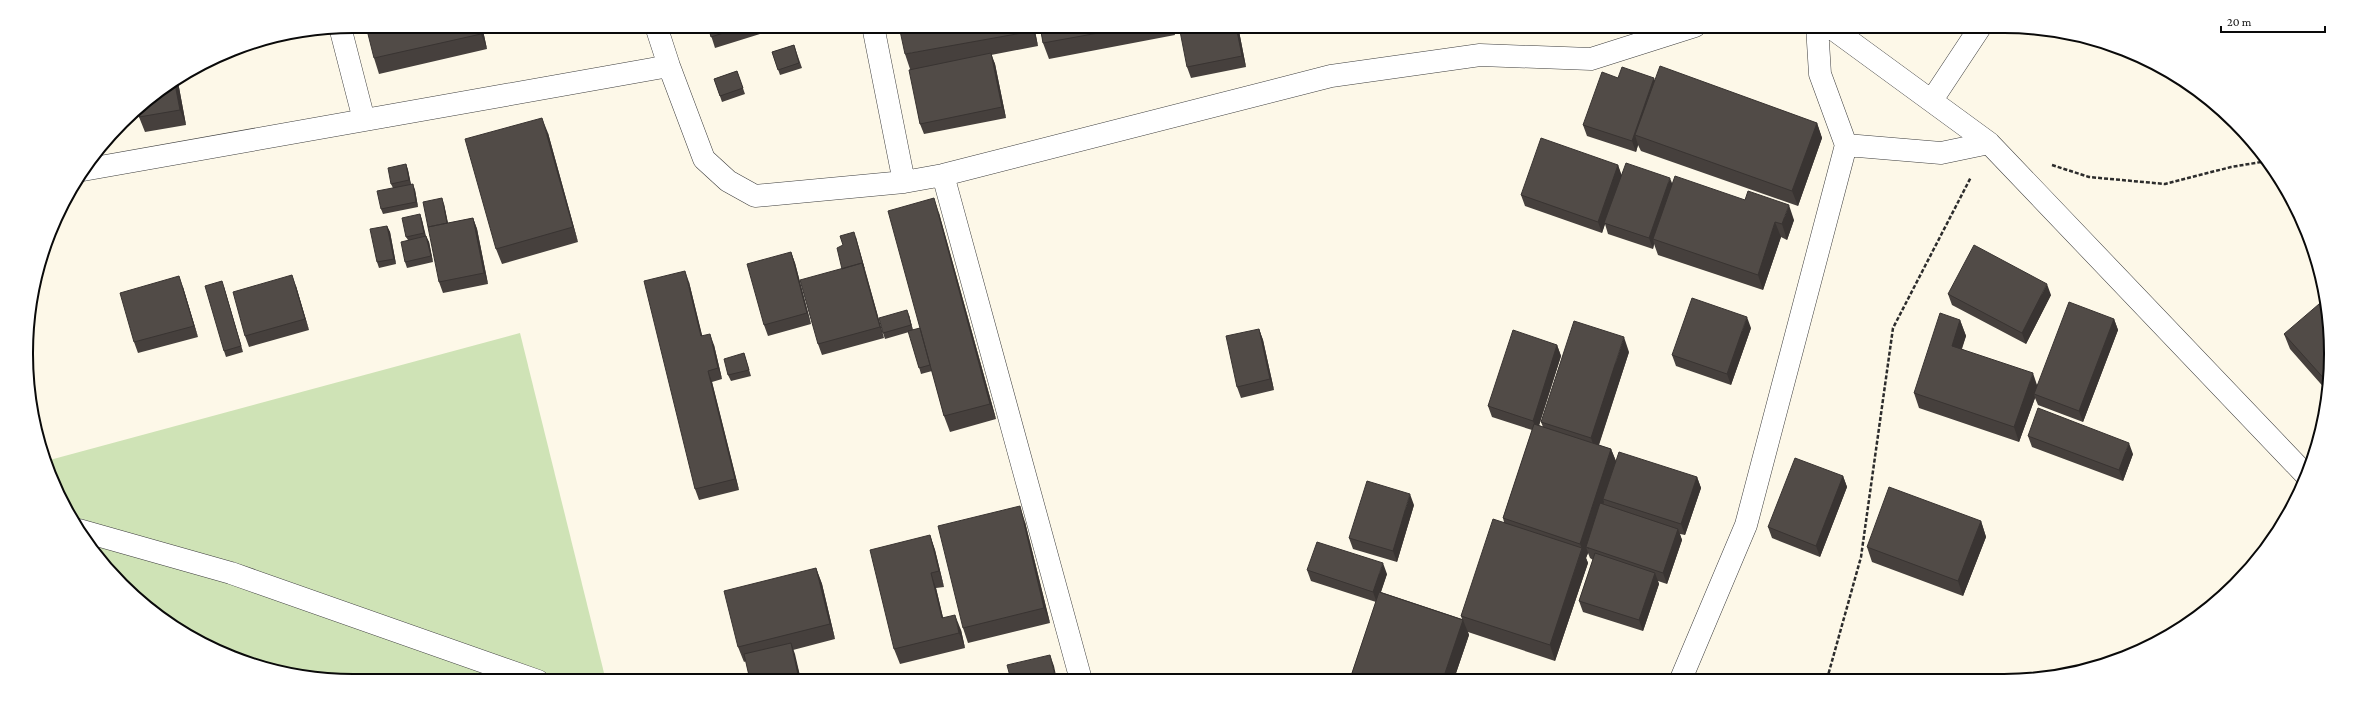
<svg xmlns="http://www.w3.org/2000/svg" width="2357" height="707" font-family="'Crimson Pro',serif">
<style>
.green{fill:#cfe3b6}
.lines{fill:none;stroke-linecap:round;stroke-linejoin:round}
.minor-casing{stroke:#3d3d3d;stroke-width:23}
.path{stroke:#2c2c2c;stroke-width:2.5;stroke-dasharray:4 2;stroke-linecap:butt}
.minor{stroke:#fff;stroke-width:22}
.wall{fill:#46403d}
.shaded-wall{fill:#393432}
.building{fill:#514b47;stroke:#393432}
.rim{fill:none;stroke:#0a0a0a;stroke-width:2}
</style>
<rect width="100%" height="100%" fill="#fdf8e8"/>
<path class="green" d="M520,333L606,681H353L290,675L228,656L172,626L94,553L60,498L46,461Z"/>
<g class="lines">
<defs>
<path id="minor" d="M656,26L669,66L704,159L728,181L755,196L904,182L943,175L1331,76L1480,55L1591,59L1695,26
M873,26L904,182
M1829,26L1989,143L2304,473
M340,27L364,120
M1932,100L1981,26
M1846,145L1941,153L1989,143
M83,170L669,66
M943,175L1081,680
M79,530L231,573L538,681
M1681,679L1746,525L1846,145L1820,74L1817,26"/>
</defs>
<use href="#minor" class="minor-casing"/>
<path class="path" d="M2052,165L2089,177L2165,184L2231,167L2267,161
M1827,679L1861,557L1893,328L1971,177"/>
<use href="#minor" class="minor"/>
</g>
<path class="wall" d="M482,26L487,49L379,74L374,58Z
M708,26H778L779,28L715,48Z
M1034,26L1038,46L991,55L995,64L1006,118L924,134L920,124L910,69L905,54Z
M1040,26H1173L1175,35L1049,59L1043,43Z
M1238,26L1246,67L1191,78L1187,67Z
M794,45L802,68L780,75L772,52Z
M737,71L745,94L722,102L714,79Z
M1618,78L1655,80L1817,123L1822,138L1798,206L1641,151L1638,145L1636,152L1587,136L1583,125Z
M178,82L186,125L145,132L139,117L138,107Z
M548,133L578,242L502,264L496,249Z
M406,164L408,170L411,184L415,190L418,207L383,214L381,209L393,188L391,184Z
M1618,165L1621,175L1672,184L1794,220L1787,240L1781,237L1763,290L1658,255L1654,244L1653,249L1608,234L1605,224L1602,233L1525,206L1521,195Z
M444,204L448,223L473,218L477,229L488,284L443,293L439,282Z
M939,213L996,419L950,432L944,416L932,371L921,374L909,332L885,339L883,333L909,315L913,330L920,328Z
M420,214L422,220L426,236L429,242L433,262L407,268L405,262L408,240L406,237Z
M387,226L390,232L396,264L379,268L377,262Z
M856,237L884,338L822,355L818,344L842,269L843,245Z
M791,252L795,263L811,324L768,336L764,325Z
M689,282L702,336L714,345L722,379L712,382L739,490L699,500L695,489Z
M296,286L309,330L249,347L245,336Z
M183,287L198,337L138,353L134,342Z
M224,287L243,352L226,357L224,351Z
M1948,294L2051,295L2026,344L1952,305Z
M2114,319L2118,330L2083,422L2038,405L2035,398L2019,442L1919,408L1914,393L1960,320L1966,336L1962,349L2037,385Z
M1751,328L1731,385L1676,366L1672,355Z
M1259,329L1263,340L1274,390L1241,398L1237,387Z
M2284,334L2331,353L2327,391L2290,349Z
M1557,345L1561,356L1539,425L1543,427L1541,422L1629,352L1599,445L1611,449L1616,461L1697,477L1701,488L1685,535L1680,534L1682,540L1667,584L1658,581L1659,584L1643,631L1583,612L1579,601L1593,560L1590,558L1588,553L1586,558L1588,563L1555,661L1468,632L1469,635L1454,679H1350L1376,602L1311,581L1307,570L1387,574L1381,592L1462,619L1461,616L1504,522L1503,518L1532,430L1492,417L1488,406Z
M744,353L751,376L731,381L728,375Z
M31,379L36,397L33,398Z
M2028,436L2133,454L2123,481L2032,447Z
M1843,476L1847,487L1820,557L1772,538L1768,527Z
M1414,505L1397,562L1353,549L1349,538Z
M1981,521L1986,537L1963,596L1872,562L1867,547Z
M1025,522L1050,623L968,643L963,628Z
M930,535L935,550L944,587L936,588L943,618L961,630L965,648L900,664L894,649Z
M816,568L822,584L835,639L793,650L801,680H750L746,661L744,662L738,647Z"/>
<path class="shaded-wall" d="M480,26H482L487,49L481,34Z
M1032,26H1034L1038,46L1033,31Z
M1172,26H1173L1175,35Z
M1236,26H1238L1246,67L1242,56Z
M991,53L995,64L1006,118L1002,107Z
M1654,78L1658,89L1635,135L1638,145L1636,152L1632,141Z
M178,82L186,125L180,110L175,84Z
M542,118L548,133L578,242L573,227Z
M1817,123L1822,138L1798,206L1792,191Z
M406,164L408,170L411,186L409,180Z
M1618,165L1622,176L1604,223L1605,224L1602,233L1598,222Z
M1670,178L1674,188L1653,239L1654,244L1653,249L1649,238Z
M413,184L415,190L418,207L416,202Z
M442,198L444,204L449,229L447,224Z
M934,198L939,213L996,419L990,404Z
M1789,205L1794,220L1787,240L1782,224Z
M420,214L422,220L426,239L424,233Z
M473,218L477,229L488,284L484,273Z
M1775,222L1781,237L1763,290L1758,275Z
M387,226L390,232L396,264L394,259Z
M854,232L866,274L884,338L880,327Z
M426,236L429,242L433,262L431,256Z
M791,252L795,263L811,324L807,313Z
M685,271L689,282L705,347L701,336Z
M292,275L296,286L309,330L305,319Z
M179,276L183,287L198,337L194,326Z
M222,281L224,287L243,352L241,346Z
M2047,284L2051,295L2026,344L2022,333Z
M907,310L909,315L913,331L911,325Z
M1747,317L1751,328L1731,385L1727,374Z
M2114,319L2118,330L2083,422L2079,411Z
M1960,320L1966,336L1957,361L1952,346Z
M1259,329L1263,340L1274,390L1270,379Z
M710,334L714,345L722,379L718,368Z
M1624,337L1629,352L1596,453L1591,438Z
M1557,345L1561,356L1537,432L1533,421Z
M708,371L712,382L739,490L735,479Z
M2033,373L2038,388L2034,394L2035,398L2019,442L2014,427Z
M31,379L36,397L32,386Z
M2129,443L2133,454L2123,481L2119,470Z
M1611,449L1617,464L1603,499L1604,502L1589,549L1586,547L1588,553L1586,558L1588,563L1555,661L1550,645L1582,549L1580,544Z
M1843,476L1847,487L1820,557L1816,546Z
M1697,477L1701,488L1685,535L1681,524Z
M1410,494L1414,505L1397,562L1393,551Z
M1020,506L1025,522L1050,623L1044,608Z
M1981,521L1986,537L1963,596L1958,581Z
M1678,529L1682,540L1667,584L1663,573Z
M930,535L935,550L944,587L939,571Z
M1383,563L1387,574L1377,603L1373,592Z
M816,568L822,584L835,639L830,624Z
M931,573L936,588L947,634L942,618Z
M1655,573L1659,584L1643,631L1639,620Z
M955,615L961,630L965,648L959,633Z
M1463,620L1469,635L1454,679H1443Z
M791,643L795,654L801,680H800L799,679Z
M1050,655L1054,666L1057,680H1056Z"/>
<path class="building" d="M366,26H480L481,34L374,58Z
M708,26H745L711,37Z
M899,26H1032L1033,31L905,54Z
M1040,26H1137L1043,43Z
M1179,26H1236L1242,56L1187,67Z
M794,45L799,63L778,70L772,52Z
M991,53L1002,107L920,124L909,70Z
M1660,66L1817,123L1792,191L1635,135Z
M1622,67L1654,78L1632,141L1583,125L1602,72L1618,78Z
M737,71L743,88L720,96L714,79Z
M175,84L180,110L139,117L138,107Z
M542,118L573,227L496,249L465,139Z
M1541,138L1618,165L1598,222L1521,195Z
M1626,163L1670,178L1649,238L1604,223Z
M406,164L409,180L391,184L388,168Z
M1675,176L1745,200L1748,191L1789,205L1782,224L1775,222L1758,275L1653,239Z
M413,184L416,202L381,209L377,191Z
M442,198L447,223L428,227L423,202Z
M934,198L990,404L944,416L888,211Z
M420,214L424,233L406,237L402,218Z
M473,218L484,273L439,282L428,227Z
M387,226L394,259L377,262L370,229Z
M854,232L864,268L862,263L842,269L837,248L843,245L840,236Z
M426,236L431,256L405,262L401,242Z
M1974,245L2047,284L2022,333L1948,294Z
M791,252L807,313L764,325L747,264Z
M862,263L880,327L818,344L800,280Z
M685,271L701,336L710,334L718,368L708,371L735,479L695,489L644,281Z
M292,275L305,319L245,336L233,292Z
M179,276L194,326L134,342L120,293Z
M222,281L241,346L224,351L205,286Z
M1692,298L1747,317L1727,374L1672,355Z
M2326,298L2331,353L2328,383L2284,334Z
M2069,302L2114,319L2079,411L2034,394Z
M907,310L911,325L883,333L879,318Z
M1940,313L1960,320L1952,346L2033,373L2014,427L1914,393Z
M1574,321L1624,337L1591,438L1541,422Z
M920,328L930,365L919,368L908,331Z
M1259,329L1270,379L1237,387L1226,336Z
M1513,330L1557,345L1533,421L1488,406Z
M744,353L749,370L728,375L724,359Z
M2038,408L2129,443L2119,470L2028,436Z
M1534,424L1611,449L1580,544L1503,518Z
M1619,452L1697,477L1681,524L1603,499Z
M1795,458L1843,476L1816,546L1768,527Z
M1367,481L1410,494L1393,551L1349,538Z
M1889,487L1981,521L1958,581L1867,547Z
M1600,503L1678,529L1663,573L1586,547Z
M1020,506L1044,608L963,628L938,526Z
M1493,519L1582,548L1550,645L1461,616Z
M930,535L939,571L931,573L942,618L955,615L959,633L894,649L870,550Z
M1317,542L1383,563L1373,592L1307,570Z
M1595,553L1655,573L1639,620L1579,601Z
M816,568L830,624L738,647L724,591Z
M1379,592L1463,620L1443,679H1350Z
M791,643L799,679L794,680H750L744,654Z
M1050,655L1056,680H1011L1007,665Z"/>
<path d="M0 0H2357V707H0ZM353 33H2004A320 320 0 0 1 2324 353V354A320 320 0 0 1 2004 674H353A320 320 0 0 1 33 354V353A320 320 0 0 1 353 33Z" fill="#fff" fill-rule="evenodd"/>
<path class="rim" d="M353 33H2004A320 320 0 0 1 2324 353V354A320 320 0 0 1 2004 674H353A320 320 0 0 1 33 354V353A320 320 0 0 1 353 33Z"/>
<path d="M2221 26v6h104v-6" fill="none" stroke="#0a0a0a" stroke-width="2"/>
<text x="2227" y="26" font-size="12" fill="#0a0a0a" stroke="#ffffff" stroke-width="3" paint-order="stroke">20 m</text>
</svg>
